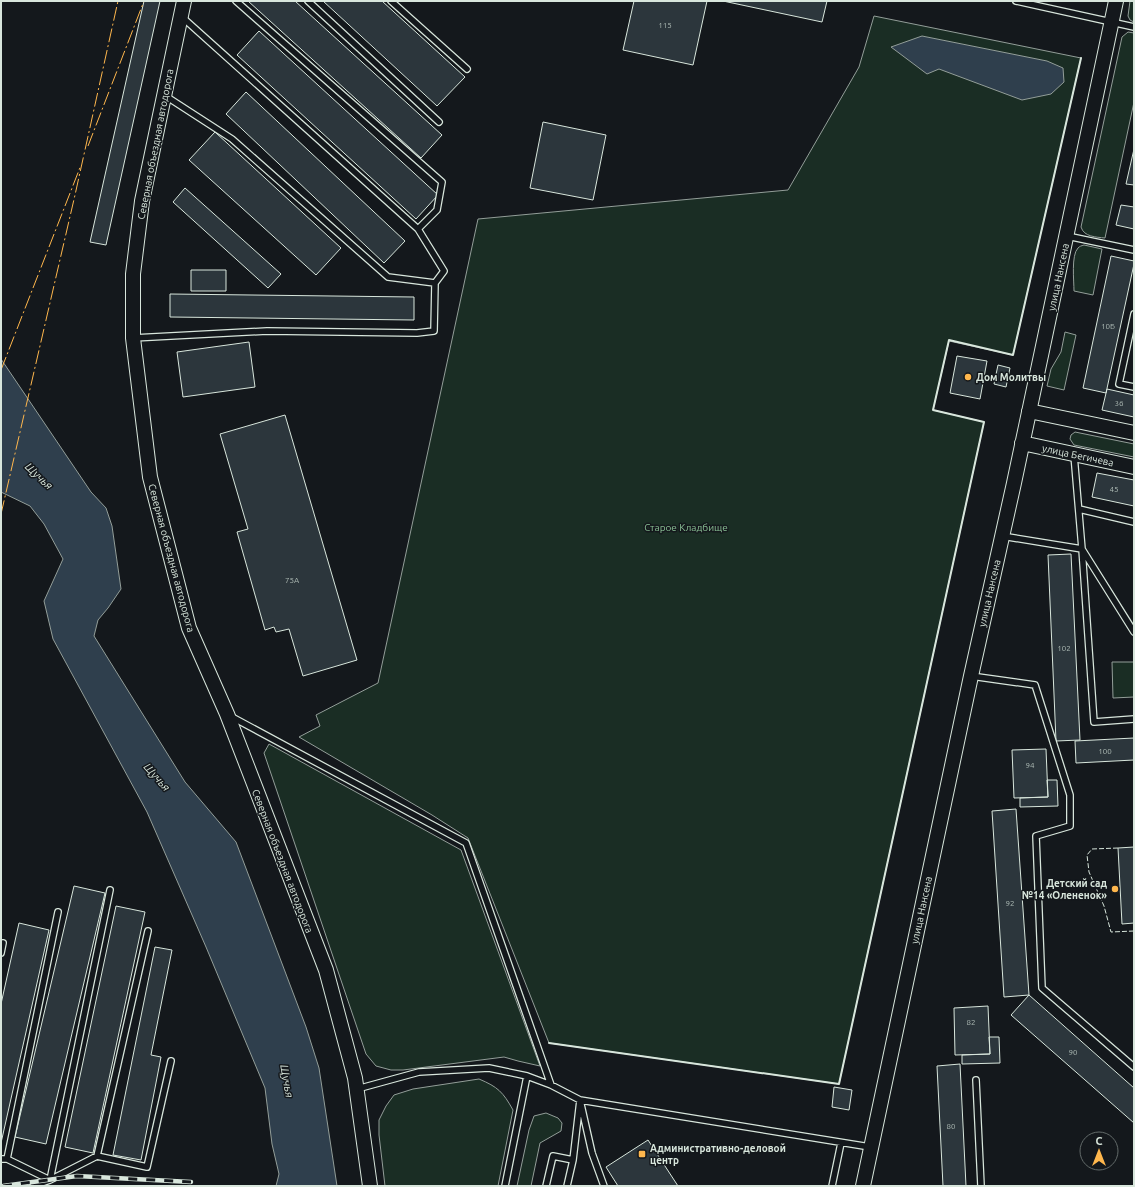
<svg xmlns="http://www.w3.org/2000/svg" width="1135" height="1187" font-family="Ubuntu,sans-serif">
<style>
.green{fill:#1a2d24;stroke:#939e99}
.water{fill:#2f3f4d;stroke:#939e99}
.building{fill:#2c363c;stroke:#d8e6dc}
.lines{fill:none;stroke-linecap:round;stroke-linejoin:round}
.service-casing{stroke:#d8e6dc;stroke-width:8}
.tertiary-casing{stroke:#d8e6dc;stroke-width:16}
.service{stroke:#14181c;stroke-width:5.5}
.tertiary{stroke:#14181c;stroke-width:14}
.rail-casing{stroke:#d8e6dc;stroke-width:4.5}
.rail{stroke:#14181c;stroke-width:3;stroke-dasharray:9;stroke-linecap:butt}
.fence{stroke:#d8e6dc;stroke-width:1;stroke-dasharray:5 2;stroke-linecap:butt}
.wall{stroke:#d8e6dc;stroke-width:2}
.power{stroke:#ffb74d;stroke-width:1;stroke-dasharray:14 3 2 3;stroke-linecap:butt}
.poi-dot{fill:#ffb74d;stroke:#14181c;stroke-width:1.5}
.labels{text-anchor:middle;stroke-width:3;stroke-linejoin:round;paint-order:stroke}
.number-label{font-size:8px;fill:#adbab4}
.street-label{font-size:10px;fill:#d8e6dc;stroke:#14181c}
.poi-label{font-size:10px;font-weight:bold;fill:#d8e6dc;stroke:#14181c;text-anchor:start}
.park-label{font-size:10px;fill:#8ac095;stroke:#14181c}
.water-label{font-size:11px;font-style:italic;fill:#d8e6dc;stroke:#14181c}
</style>
<rect width="100%" height="100%" fill="#14181c"/>
<path class="green" d="M1130,1H1134V22L1130,20L1128,16Z
M874,16L1081,58L1013,355L949,341L933,410L984,422L839,1084L549,1043L468,838L432,815L299,737L320,726L316,715L378,683L478,219L788,190L859,67Z
M1128,32L1134,33V102L1105,238C1096,237 1084,237 1081,227L1122,37Z
M1084,245L1102,249L1093,295L1074,291C1074,281 1071,255 1078,248C1080,246 1081,246 1084,245Z
M1065,332L1076,335L1064,390L1047,386L1051,369L1061,352Z
M1075,432L1134,444V457L1074,445L1070,439L1071,435Z
M1112,662H1134V697L1113,698Z
M269,744L461,850L540,1066L518,1061L504,1057L403,1070H391L376,1066L366,1054L264,753Z
M479,1079C498,1087 503,1092 513,1110L498,1186H385L379,1135V1120L386,1106L394,1095L413,1089Z
M546,1113L558,1118L562,1123L561,1131L540,1143L531,1186H517L529,1130L534,1116Z"/>
<path class="water" d="M922,36L1047,61L1063,68L1064,82L1051,94L1022,100L939,69L927,74L891,47Z
M1,359L91,492L106,508L112,526L121,589L108,608L98,620L94,636L185,782L236,842L306,1027L319,1068L337,1186H276L279,1174L272,1144L265,1088L206,947L147,812L53,639L44,601L63,559L44,524L30,506L1,492Z"/>
<path class="building" d="M144,1H160L106,245L90,242Z
M248,1H295L442,135L421,158Z
M323,1H382L465,77L437,106Z
M634,1H707L693,65L623,50Z
M723,1H827L822,22Z
M259,31L438,195L416,219L237,55Z
M246,92L405,241L384,263L226,114Z
M543,122L606,135L593,200L530,188Z
M215,132L341,248L316,275L189,160Z
M1134,149V185L1126,184Z
M185,188L281,274L268,288L173,202Z
M1121,205L1134,207V229L1116,225Z
M1111,256L1134,261V264L1106,393L1083,388Z
M191,270H226V291H191Z
M170,294L414,297V320L170,317Z
M249,342L255,387L183,397L177,352Z
M957,356L987,361L980,399L950,393Z
M998,365L1010,368L1006,387L994,384Z
M1107,389L1134,395V417L1102,410Z
M285,415L357,660L303,676L289,629L276,632L274,627L265,630L237,532L248,529L220,434Z
M1097,473L1134,480V506L1092,497Z
M1071,554L1080,740L1056,741L1048,555Z
M1134,738V760L1076,763L1075,741Z
M1046,749L1048,797L1014,798L1012,750Z
M1047,780H1057L1058,806L1020,807V798L1048,797Z
M1016,809L1029,995L1004,997L992,811Z
M1134,847V923L1122,924L1118,848Z
M74,886L105,893L46,1144L15,1137Z
M116,906L145,912L93,1153L65,1147Z
M19,923L49,930L1,1143V1004Z
M155,947L172,950L151,1055L161,1057L141,1160L113,1155Z
M1029,995L1134,1088V1123L1011,1015Z
M988,1006L990,1054L955,1055L954,1008Z
M989,1037H999L1000,1063L962,1064V1055L990,1054Z
M960,1064L966,1186H943L937,1066Z
M834,1087L852,1090L849,1110L832,1107Z
M648,1140L678,1186H618L606,1167Z"/>
<g class="lines">
<defs>
<path id="service" d="M308,1L439,122
M391,1L467,69
M1016,1L1134,27
M182,17L418,229L437,210L442,182L236,1
M164,95L232,139L388,277L435,283L444,271L418,229
M1067,236L1134,250
M1134,314L1119,384L1134,387
M133,338L267,331L417,333L434,331L435,283
M1074,455L1082,549L1134,632
M1079,509L1134,522
M1002,536L1082,549L1094,722L1134,719
M971,676L1035,685L1070,795V826L1036,836L1042,988L1134,1067
M230,716L466,843L551,1085
M58,912L7,1159L50,1180L97,1156L148,931
M1,953L3,943
M976,1080L981,1186
M357,1089L419,1072L489,1068L527,1076L551,1085L580,1100L592,1153L604,1186
M97,1156L147,1167L171,1061
M1,1159H7
M33,1186L50,1180L110,890
M505,1186L527,1076
M546,1186L553,1156L573,1160
M567,1186L573,1160L580,1100L870,1147
M832,1186L841,1143"/>
<path id="tertiary" d="M184,1L142,201L133,274V338L150,477L189,628L227,714L326,970L355,1078L370,1186
M1029,411L1134,433
M1022,443L1134,467
M863,1186L971,676L1014,483L1116,1"/>
</defs>
<use href="#service" class="service-casing"/>
<use href="#tertiary" class="tertiary-casing"/>
<use href="#service" class="service"/>
<use href="#tertiary" class="tertiary"/>
<defs>
<path id="rail" d="M3,1186L77,1176L191,1182"/>
</defs>
<use href="#rail" class="rail-casing"/>
<use href="#rail" class="rail"/>
<path class="fence" d="M1118,848L1092,849L1087,855L1089,872L1104,906L1111,932L1134,931"/>
<path class="wall" d="M549,1043L839,1084L984,422L933,410L949,340L1013,355L1081,58"/>
<path class="power" d="M88,146L144,1
M1,370L81,165
M1,514L75,195L118,1"/>
</g>
<g class="poi-dot">
<circle cx="968" cy="377" r="4"/>
<circle cx="1115" cy="889" r="4"/>
<rect x="638" y="1150" width="8" height="8" rx="2"/>
</g>
<g class="labels">
<g class="number-label">
<text x="665" y="28">115</text>
<text x="1108" y="329">10Б</text>
<text x="1119" y="406">36</text>
<text x="1114" y="492">45</text>
<text x="292" y="583">75А</text>
<text x="1064" y="651">102</text>
<text x="1105" y="754">100</text>
<text x="1030" y="768">94</text>
<text x="1010" y="906">92</text>
<text x="971" y="1025">82</text>
<text x="1073" y="1055">90</text>
<text x="951" y="1129">80</text>
</g>
<g class="street-label">
<text transform="translate(155 144) rotate(-79)" y="4">Северная объездная автодорога</text>
<text transform="translate(1058 277) rotate(-78)" y="4">улица Нансена</text>
<text transform="translate(1078 455) rotate(12)" y="4">улица Бегичева</text>
<text transform="translate(172 558) rotate(75)" y="4">Северная объездная автодорога</text>
<text transform="translate(989 593) rotate(-77)" y="4">улица Нансена</text>
<text transform="translate(283 861) rotate(69)" y="4">Северная объездная автодорога</text>
<text transform="translate(921 910) rotate(-78)" y="4">улица Нансена</text>
</g>
<g class="poi-label">
<text x="976" y="381">Дом Молитвы</text>
<text x="1107" y="887" text-anchor="end">Детский сад<tspan x="1107" dy="12">№14 «Олененок»</tspan></text>
<text x="650" y="1152">Административно-деловой<tspan x="650" dy="12">центр</tspan></text>
</g>
<g class="park-label">
<text x="686" y="531">Старое Кладбище</text>
</g>
<g class="water-label">
<text transform="translate(39 476) rotate(43)" y="4">Щучья</text>
<text transform="translate(157 777) rotate(48)" y="4">Щучья</text>
<text transform="translate(287 1081) rotate(80)" y="4">Щучья</text>
</g>
</g>
<rect width="1135" height="1187" fill="none" stroke="#d8e6dc" stroke-width="4"/>
<g transform="translate(1099 1151)"><circle r="19" fill="#14181c" stroke="#626a69"/>
<path d="M0-3L7 15L0 10L-7 15Z" fill="#ffb74d"/>
<text y="-6" font-size="11" font-weight="bold" text-anchor="middle" fill="#d8e6dc">С</text>
</g>
</svg>
